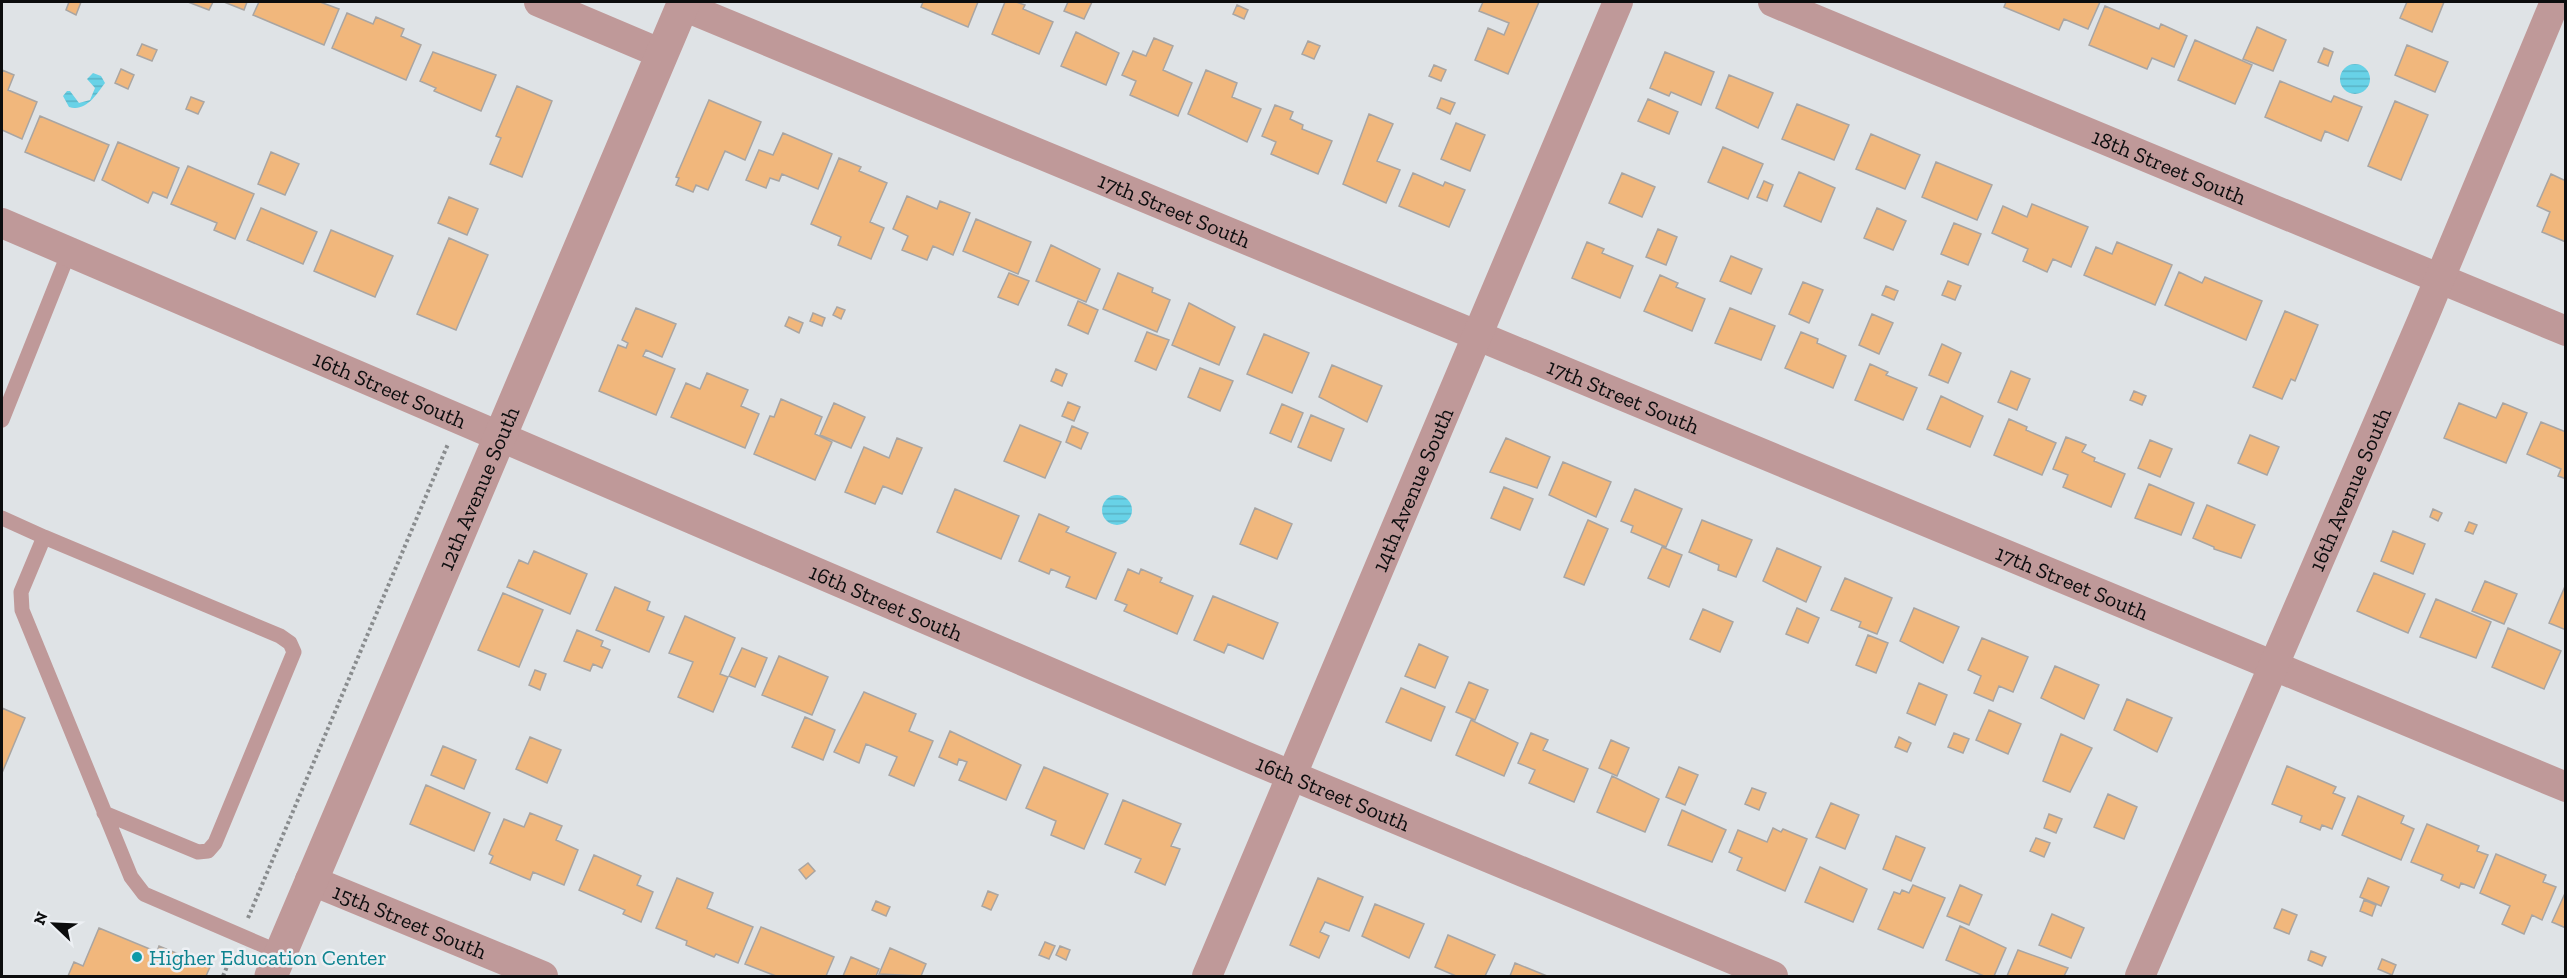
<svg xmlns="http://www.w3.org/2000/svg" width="2567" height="978" font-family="'Zilla Slab',serif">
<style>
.water{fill:url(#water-rules)}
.building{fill:#f1b77c;stroke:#a9a5a2;stroke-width:1.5}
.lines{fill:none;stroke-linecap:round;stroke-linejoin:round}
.path{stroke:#898c8e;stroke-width:4;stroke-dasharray:3 3;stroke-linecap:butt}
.service{stroke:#bf9999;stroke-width:15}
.minor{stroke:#bf9999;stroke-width:30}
.tertiary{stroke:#bf9999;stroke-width:33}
.culture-dot{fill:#0f9aa8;stroke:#edf0f4;stroke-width:2}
.labels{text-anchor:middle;stroke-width:5;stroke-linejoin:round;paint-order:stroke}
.street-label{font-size:22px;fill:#0c0d0e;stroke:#edf0f4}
.culture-label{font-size:22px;fill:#0d838f;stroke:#edf0f4;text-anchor:start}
</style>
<defs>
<pattern id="water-rules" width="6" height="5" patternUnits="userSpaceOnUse" patternTransform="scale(1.5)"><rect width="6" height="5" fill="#68d2e7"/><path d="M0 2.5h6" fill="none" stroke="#59b3c5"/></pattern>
</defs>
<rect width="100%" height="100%" fill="#dfe3e6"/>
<path class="water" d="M2340 79a15 15 0 1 1 30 0a15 15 0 1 1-30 0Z
M93,73L101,76L105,83C96,95 86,112 69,107L63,96L67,91H70L79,103L90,100L95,88L87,79Z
M1102 510a15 15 0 1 1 30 0a15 15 0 1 1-30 0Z"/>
<path class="building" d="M69,2H81L76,15L66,10Z
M188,2H213L209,10Z
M224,2H247L244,10Z
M259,2H320L339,9L324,45L253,15Z
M923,2H978L968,27L921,7Z
M1005,2H1016L1025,5L1023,9L1053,22L1039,54L992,34Z
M1068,2H1092L1084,19L1064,11Z
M1483,2H1539L1508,74L1475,60L1488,28L1504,35L1509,23L1479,11Z
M2006,2H2100L2088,29L2064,19L2059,30L2004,7Z
M2407,2H2444L2432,32L2400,18Z
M1237,5L1248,10L1244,19L1233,14Z
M2105,6L2159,29L2161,24L2187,36L2174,67L2152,58L2147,69L2089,45Z
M347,13L373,24L376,17L404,29L401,36L421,45L406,80L332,48Z
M2257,27L2286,40L2273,71L2243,59Z
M1076,32L1119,53L1106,85L1061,66Z
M1154,38L1173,46L1163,70L1192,83L1178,116L1130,95L1136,81L1122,75L1133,51L1146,56Z
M2195,40L2252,65L2235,104L2178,80Z
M1308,41L1320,46L1314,59L1302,54Z
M142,44L157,50L152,61L137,55Z
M2407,45L2448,62L2435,92L2395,75Z
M2324,48L2333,52L2328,66L2318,62Z
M433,52L496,75L481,111L434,91L436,88L420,81Z
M1665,52L1714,72L1701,105L1671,92L1669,96L1650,88Z
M1434,65L1446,70L1441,81L1429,76Z
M121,69L134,75L128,89L115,83Z
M2,70L14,75L8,90L37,102L22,139L2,130Z
M1206,70L1237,83L1232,97L1261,109L1247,142L1188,114Z
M1729,75L1773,93L1758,128L1716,108Z
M2280,81L2331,102L2334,96L2362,107L2348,141L2325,131L2321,141L2265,117Z
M517,86L552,101L522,177L490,164L501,138L496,136Z
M191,97L204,102L198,114L186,109Z
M1441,98L1455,103L1450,114L1437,108Z
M1648,99L1678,112L1669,134L1638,121Z
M709,100L761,122L745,160L725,151L708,190L696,185L693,192L676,185L679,178L676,177Z
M2395,101L2428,115L2401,180L2368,166Z
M1797,104L1849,125L1834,160L1782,139Z
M1275,105L1293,112L1290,119L1303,125L1302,129L1332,141L1318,174L1271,154L1276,142L1262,136Z
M1369,114L1393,124L1377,161L1400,170L1386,203L1343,184Z
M40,116L109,145L94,181L25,152Z
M1456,123L1485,135L1470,171L1441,159Z
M783,133L832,154L818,189L782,174L779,181L770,178L766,188L746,180L759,150L773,155Z
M1871,134L1920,155L1905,189L1856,169Z
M118,142L179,168L167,198L153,192L148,203L102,180Z
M1723,147L1763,164L1748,199L1708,182Z
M271,152L299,164L285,195L258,184Z
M839,158L861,167L859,171L887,183L870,222L884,228L871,259L838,245L841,237L811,224Z
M1936,162L1992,185L1977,220L1922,197Z
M188,166L254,194L235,239L214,230L217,223L171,204Z
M1799,172L1835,188L1821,222L1784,206Z
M1413,173L1443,186L1445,182L1465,190L1449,227L1399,206Z
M1622,173L1655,187L1642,217L1609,203Z
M2551,174L2566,181V242L2542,232L2550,212L2537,206Z
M1764,181L1773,185L1767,201L1757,197Z
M907,196L937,209L940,201L970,213L953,255L933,246L927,260L902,250L908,236L893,229Z
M449,197L478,209L467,235L438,223Z
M2032,204L2088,227L2071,267L2053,259L2047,272L2023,261L2028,249L1992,233L2003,206L2027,217Z
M261,208L317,232L303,264L247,240Z
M1877,208L1906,221L1893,250L1864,238Z
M976,219L1031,242L1018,274L963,251Z
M1954,223L1981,234L1968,265L1941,254Z
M1658,229L1677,237L1666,265L1646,257Z
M331,230L393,256L375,297L314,271Z
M449,238L488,255L456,330L417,314Z
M1587,242L1604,249L1602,253L1633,266L1620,298L1572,278Z
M2117,242L2172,265L2155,305L2084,275L2096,247L2112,254Z
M1051,245L1100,269L1086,302L1036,281Z
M1731,256L1762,269L1751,294L1720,281Z
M2179,272L2202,283L2205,277L2262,301L2246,340L2165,305Z
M1009,273L1029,281L1018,305L998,297Z
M1118,273L1153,288L1152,292L1170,300L1157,332L1103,309Z
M1660,275L1678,283L1676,287L1705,299L1692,331L1644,311Z
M1948,281L1961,286L1955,300L1942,295Z
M1803,282L1823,290L1809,323L1789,314Z
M1886,286L1898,291L1894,300L1882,295Z
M1078,301L1098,310L1088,334L1068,325Z
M1189,303L1235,327L1219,365L1172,345Z
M837,307L845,310L841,319L833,315Z
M636,308L676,324L662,357L646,350L643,356L675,369L656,415L599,391L618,345L626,348L628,343L622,340Z
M1730,308L1775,326L1761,360L1715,343Z
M2285,311L2318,325L2295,381L2291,379L2282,399L2253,387Z
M813,313L825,318L822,326L810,321Z
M1872,314L1893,323L1879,354L1859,345Z
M789,317L803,323L799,333L785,326Z
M1147,332L1169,340L1156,370L1135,361Z
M1801,332L1818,339L1817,343L1846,356L1833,388L1785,368Z
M1264,334L1309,353L1292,393L1247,374Z
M1942,344L1961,353L1948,383L1929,375Z
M1870,364L1888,372L1886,375L1917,388L1903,420L1855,400Z
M1332,365L1382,386L1367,422L1319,397Z
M1200,368L1233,381L1220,411L1188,397Z
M1056,369L1067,374L1062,386L1051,381Z
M2011,371L2030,379L2017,410L1998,402Z
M707,373L748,390L741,406L759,414L745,448L671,417L686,383L700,389Z
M2134,391L2146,396L2142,405L2130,400Z
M1941,396L1983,416L1970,447L1927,429Z
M781,399L822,417L815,434L832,442L815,480L754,454L770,416L774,417Z
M1068,402L1080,407L1074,421L1062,416Z
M834,403L865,417L851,448L820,435Z
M2459,403L2496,418L2503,403L2527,413L2506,463L2444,438Z
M1282,404L1303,413L1291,442L1270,433Z
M1311,415L1344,429L1331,461L1298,447Z
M2009,419L2027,427L2026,430L2056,443L2042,475L1994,455Z
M2541,422L2566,432V479L2558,476L2561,469L2527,454Z
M1020,425L1061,442L1045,478L1004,461Z
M1072,426L1088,433L1081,449L1066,442Z
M2250,435L2279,447L2267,475L2238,463Z
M2066,437L2086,445L2082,452L2095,458L2094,461L2125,474L2111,507L2063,487L2068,475L2053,469Z
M897,438L922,448L902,494L883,486L875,504L845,492L864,447L889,458Z
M1506,438L1550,457L1537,488L1490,472Z
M2150,440L2172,449L2160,477L2138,468Z
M1563,462L1611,482L1596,517L1549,495Z
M2149,484L2194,503L2181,535L2135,518Z
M1504,487L1533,499L1520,530L1491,518Z
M955,489L1019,516L1001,559L937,532Z
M1635,489L1682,509L1666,547L1631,532L1633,526L1621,521Z
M2207,505L2255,525L2241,558L2214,549V547L2193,538Z
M1255,508L1292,524L1277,559L1240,544Z
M2433,509L2442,513L2438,521L2430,517Z
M1039,514L1069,527L1066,532L1116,553L1096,599L1066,587L1070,577L1051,569L1049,574L1019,561Z
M1588,520L1608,529L1584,585L1564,577Z
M1702,520L1752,540L1736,577L1718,570L1719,565L1689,552Z
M2469,522L2477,525L2473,534L2465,531Z
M2393,531L2425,544L2413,574L2381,561Z
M1662,547L1682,555L1669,587L1648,578Z
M1777,548L1821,567L1806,602L1763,581Z
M534,551L587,574L570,614L507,587L519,560L528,564Z
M1128,569L1139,574L1141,569L1162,578L1160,582L1193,596L1177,634L1124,611L1127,605L1115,600Z
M2374,573L2425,594L2408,633L2357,611Z
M1845,578L1892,598L1877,634L1859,627L1861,622L1831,610Z
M2485,581L2517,594L2504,624L2472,611Z
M2566,584V630L2549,623Z
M615,587L650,602L647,610L664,617L649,652L596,630Z
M503,593L543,610L519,667L478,650Z
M1213,596L1278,623L1263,659L1228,644L1224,653L1194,640Z
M2436,599L2491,622L2476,658L2420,637Z
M1797,608L1819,618L1808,643L1786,634Z
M1914,608L1959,627L1943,663L1900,641Z
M1703,609L1733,622L1720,652L1690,639Z
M685,616L735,638L720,674L728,677L713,712L678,697L693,662L669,653Z
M2508,628L2561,651L2544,689L2492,667Z
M577,630L603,641L601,646L610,650L602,668L593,664L590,671L564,661Z
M1868,635L1888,643L1876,673L1856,665Z
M1982,638L2028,657L2013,692L1999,686L1993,701L1974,693L1981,676L1968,670Z
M1419,644L1448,657L1435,688L1405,676Z
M742,648L767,658L755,687L729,676Z
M779,656L828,677L812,715L762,695Z
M2055,666L2099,685L2084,719L2041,698Z
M535,670L546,674L540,690L529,685Z
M1469,682L1488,690L1475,720L1456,712Z
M1919,683L1947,695L1935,725L1907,713Z
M1401,688L1445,707L1431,741L1386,722Z
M864,692L916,714L909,731L933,741L914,786L889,775L897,757L866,744L859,763L834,752Z
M2127,699L2172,718L2157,752L2114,730Z
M2,708L25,718L2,773Z
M1989,710L2021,724L2008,754L1976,740Z
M805,717L835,730L823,760L792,747Z
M1471,720L1518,743L1504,776L1456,755Z
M950,731L1021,765L1006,800L959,780L967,762L959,759L957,765L939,757Z
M1531,733L1548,740L1543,750L1588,769L1574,802L1529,783L1535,770L1518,763Z
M1954,733L1969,739L1963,753L1948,747Z
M2061,734L2092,748L2070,792L2043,781Z
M530,737L561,750L547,783L516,769Z
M1899,737L1911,743L1907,752L1895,747Z
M1611,740L1629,748L1617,776L1599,768Z
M443,746L476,760L464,789L431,775Z
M2287,766L2336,787L2333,793L2345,798L2332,829L2322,825L2320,830L2300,822L2302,816L2272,804Z
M1044,767L1108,794L1084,849L1051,835L1056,821L1026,808Z
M1679,767L1698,775L1685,805L1666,797Z
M1612,776L1659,799L1645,832L1597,812Z
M426,785L490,813L474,851L410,824Z
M1752,788L1766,793L1759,810L1745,804Z
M2108,794L2137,807L2124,839L2094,827Z
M2358,796L2404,816L2401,823L2414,829L2401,860L2342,835Z
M1123,800L1181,824L1171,846L1180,849L1165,885L1135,872L1141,859L1105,844Z
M1831,803L1859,815L1845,849L1816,837Z
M1682,810L1726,830L1712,862L1668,845Z
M530,813L562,826L556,840L578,850L564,885L533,872L530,880L490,863L493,856L489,854L504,819L524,827Z
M2049,814L2062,819L2056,833L2044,828Z
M2427,824L2479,846L2477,851L2488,855L2474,888L2461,883L2459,888L2441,880L2443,875L2411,862Z
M1773,828L1781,832L1783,829L1807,839L1785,891L1737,870L1742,858L1729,852L1738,830L1767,842Z
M1896,836L1925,848L1911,881L1883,869Z
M2036,838L2050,843L2044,857L2030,851Z
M2496,854L2546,875L2543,882L2556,887L2542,920L2532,915L2524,934L2502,924L2510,906L2480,893Z
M594,855L641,876L637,885L653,892L641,922L623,914L625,910L579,890Z
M808,863L815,871L806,879L799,870Z
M1820,867L1867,889L1853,922L1805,902Z
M677,878L713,893L707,908L753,927L738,963L716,954L714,957L686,945L687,941L656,928Z
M1318,878L1363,897L1349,931L1325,922L1320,932L1329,936L1319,958L1290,945Z
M2368,878L2389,887L2381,906L2360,897Z
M1913,885L1945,898L1923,948L1878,929L1894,892L1900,894L1902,890L1909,893Z
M1960,885L1982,895L1969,925L1947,916Z
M988,891L998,895L991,910L982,906Z
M2566,891V928L2552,922Z
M2364,900L2376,905L2372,916L2360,911Z
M876,901L890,907L886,916L872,910Z
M1375,904L1424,924L1409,958L1362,936Z
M2282,909L2297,915L2289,934L2274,928Z
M2052,914L2084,928L2071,958L2039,945Z
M1960,926L2006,948L1994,976H1984L1946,960Z
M761,927L834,957L826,976H776L745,964Z
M99,928L157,952L159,946L210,967L206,976H68L74,962L83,966Z
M1448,935L1495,955L1485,976H1456L1435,967Z
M1045,942L1055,946L1049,959L1039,955Z
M1060,946L1070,950L1066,960L1056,955Z
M890,948L926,964L921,976L879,974Z
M2018,950L2068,968L2064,976H2007Z
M2311,951L2326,957L2322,966L2308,960Z
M851,957L879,969L876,976H843Z
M2382,959L2396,965L2392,975L2378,969Z
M1515,963L1547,976H1510Z"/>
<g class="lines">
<path class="path" d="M248,918L448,444
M223,976L232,955"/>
<path class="service" d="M2,420L69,252
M2,518L44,537L21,592L22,610L131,877L144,894L281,953
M44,537L280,636L290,643L294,652L215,843L208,851L198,852L104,813"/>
<g class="minor">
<path d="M539,2L662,54"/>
<path id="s1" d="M1773,2L2566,331"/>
<path id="s2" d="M683,6L2566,787"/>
<path id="s3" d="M2,223L1247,757L1773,976"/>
<path id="s4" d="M310,880L543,976"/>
<path id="s5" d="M1207,976L1618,2"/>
<path id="s6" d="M2140,976L2422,321L2555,2"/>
</g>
<path class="tertiary" id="s7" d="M271,976C409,652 547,326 684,2"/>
</g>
<circle class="culture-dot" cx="137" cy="957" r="6"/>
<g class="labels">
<g class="street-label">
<text dy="8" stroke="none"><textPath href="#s1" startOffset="429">18th Street South</textPath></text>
<text dy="8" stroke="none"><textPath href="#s2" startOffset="532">17th Street South</textPath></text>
<text dy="8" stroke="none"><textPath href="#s3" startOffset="422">16th Street South</textPath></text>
<text dy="8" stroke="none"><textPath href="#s2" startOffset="1018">17th Street South</textPath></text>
<text dy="8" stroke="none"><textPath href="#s5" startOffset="528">14th Avenue South</textPath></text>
<text dy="8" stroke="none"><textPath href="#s7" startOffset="530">12th Avenue South</textPath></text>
<text dy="8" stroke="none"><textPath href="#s6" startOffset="530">16th Avenue South</textPath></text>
<text dy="8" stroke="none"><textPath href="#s2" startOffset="1504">17th Street South</textPath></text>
<text dy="8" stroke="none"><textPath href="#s3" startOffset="962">16th Street South</textPath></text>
<text dy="8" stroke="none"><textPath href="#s3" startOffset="1448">16th Street South</textPath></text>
<text dy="8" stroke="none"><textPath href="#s4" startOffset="108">15th Street South</textPath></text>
</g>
<g class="culture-label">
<text x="149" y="965">Higher Education Center</text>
</g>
</g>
<rect width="2567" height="978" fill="none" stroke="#0c0d0e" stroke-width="6"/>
<g transform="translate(54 924) rotate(293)" stroke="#edf0f4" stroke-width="4.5" paint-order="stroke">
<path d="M0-4.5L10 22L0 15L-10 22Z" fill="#0c0d0e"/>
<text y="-9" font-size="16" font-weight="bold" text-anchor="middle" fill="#0c0d0e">N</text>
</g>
</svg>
